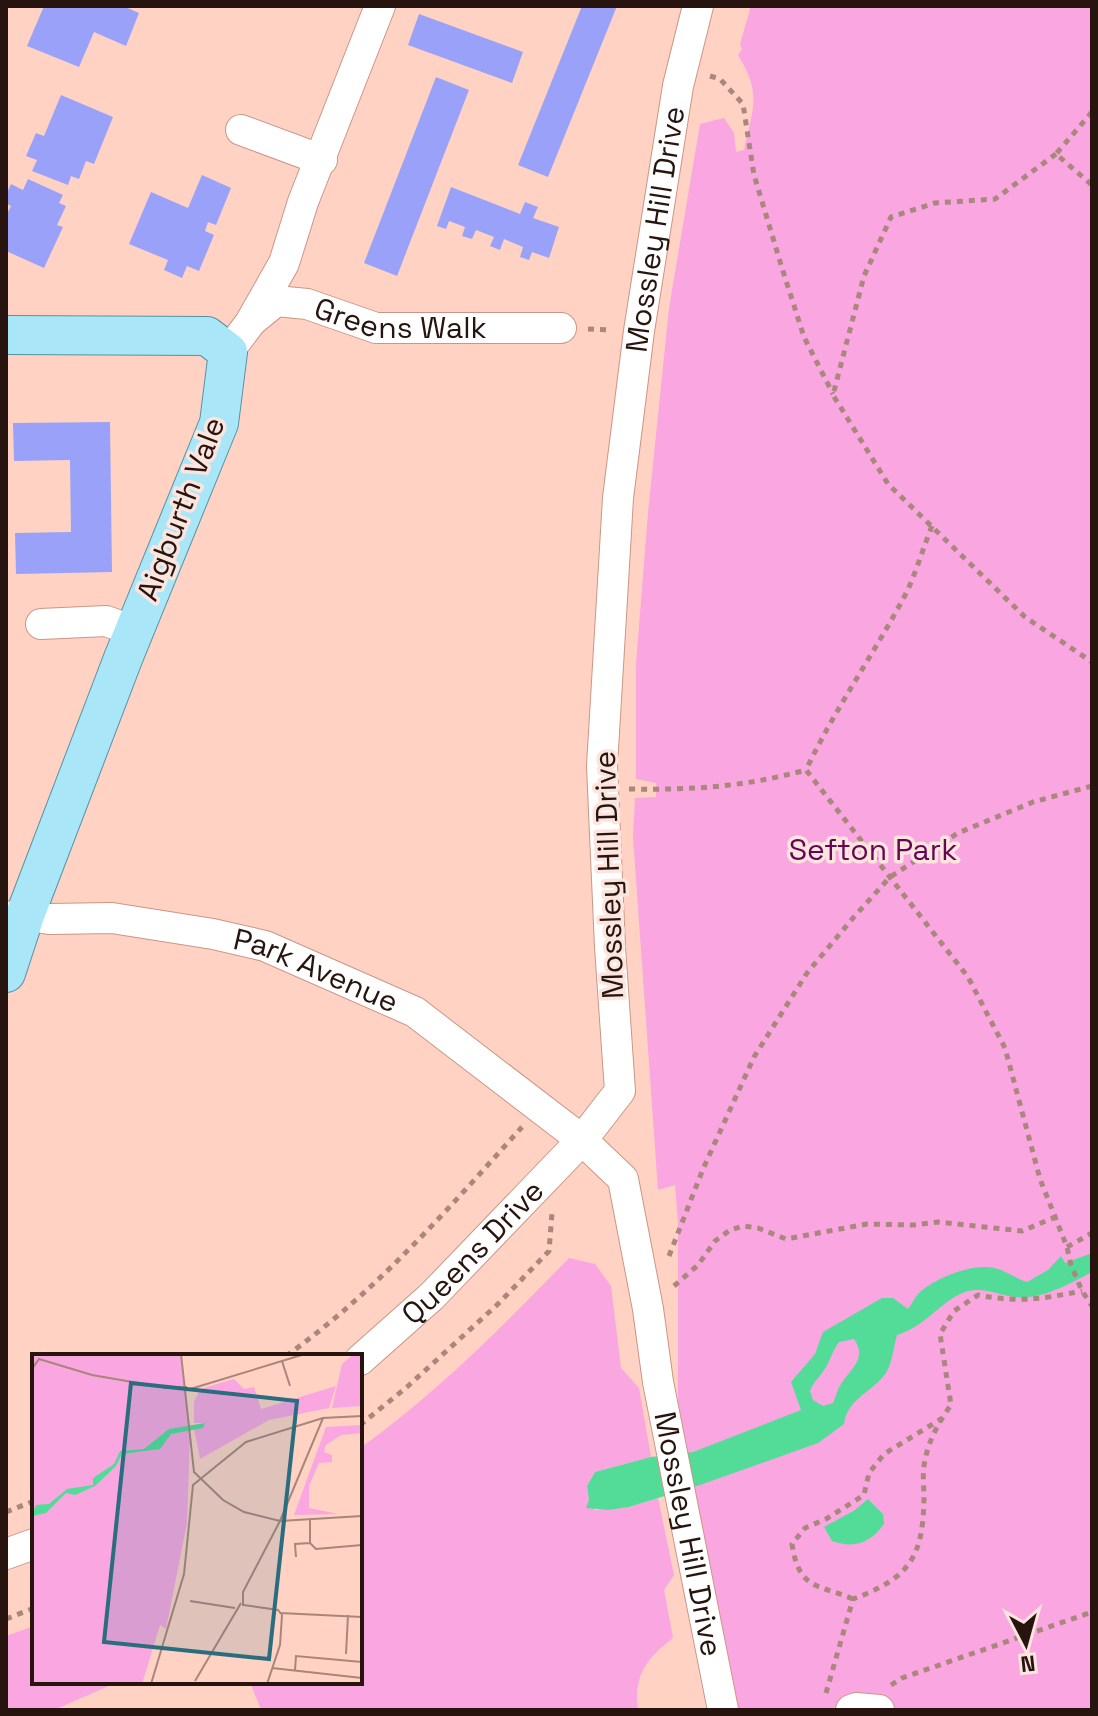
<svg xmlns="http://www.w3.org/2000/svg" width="1098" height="1716" font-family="'Space Grotesk',sans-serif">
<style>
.green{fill:#f9a6e1}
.water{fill:#52dc98;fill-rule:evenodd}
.building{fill:#99a2f8}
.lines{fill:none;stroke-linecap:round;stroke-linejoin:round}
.minor-casing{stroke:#cb9685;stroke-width:32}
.major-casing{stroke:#5692a3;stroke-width:40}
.path{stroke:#aa877c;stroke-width:5;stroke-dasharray:6 6;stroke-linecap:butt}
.minor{stroke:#fff;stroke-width:30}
.major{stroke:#a9e6f8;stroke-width:38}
.labels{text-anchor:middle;stroke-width:7;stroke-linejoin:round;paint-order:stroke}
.street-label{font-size:30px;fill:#27140e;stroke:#fce5de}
.park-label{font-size:30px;fill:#660554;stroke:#fce5de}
.inset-road{fill:none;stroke:#a9867b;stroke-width:2}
.view{fill:#2a6d7e;fill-opacity:0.15;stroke:#2a6d7e;stroke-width:4}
.inset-edge{fill:none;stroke:#27140e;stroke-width:4}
</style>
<rect width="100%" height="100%" fill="#ffd2c4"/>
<path class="green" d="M751,6H1092V1710H736L678,1414V1223L675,1185L658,1190L633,837L635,798L656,797V783L636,779V664L648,513L669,308L700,124L724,118L734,133L736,152L744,150C753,107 762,94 738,55L742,49L740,44Z
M569,1258L595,1264L611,1286L621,1368L639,1388L651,1457L595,1472L587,1486L589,1500L595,1510L629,1507L658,1498L674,1575L664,1590L673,1638C647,1658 633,1676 638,1710H261L250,1682H360V1448C436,1394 504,1325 569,1258Z
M34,1626V1682H118L54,1710H6V1636Z"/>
<path class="water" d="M1092,1253V1272C1069,1284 1042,1300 1015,1297C998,1295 983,1286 965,1292C939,1302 928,1325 897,1335C893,1349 892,1369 881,1379C867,1394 847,1401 844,1424L818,1443L700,1485L629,1507L608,1510L586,1508L589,1500L587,1486L595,1472L651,1457L693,1452L801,1410L791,1382L815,1354L823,1332L882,1298H893L908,1309C912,1304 915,1297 919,1293C935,1278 976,1261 998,1269C1008,1272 1016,1279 1027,1282L1048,1270L1061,1256L1065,1263ZM854,1339C868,1359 850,1369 841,1384C837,1390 836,1397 833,1403L823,1406L813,1400L810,1391C813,1382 821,1376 826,1367C831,1358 833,1350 839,1342Z
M868,1499L883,1514L884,1524C870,1543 855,1549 832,1541L824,1527L855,1510Z"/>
<path class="building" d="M44,6H123L139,13L126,46L94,32L79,67L27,46Z
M582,6H617L548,177L518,165Z
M419,14L523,52L512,83L408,45Z
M436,77L469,90L397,276L364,263Z
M61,95L113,117L94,164L86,161L79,179L71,176L68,185L32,171L37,160L26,156L36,133L44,136Z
M202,175L231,188L216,225L208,222L205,231L214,235L199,271L187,266L182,278L164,270L168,260L129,244L151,192L188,208Z
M28,179L63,195L59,203L66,206L57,225L63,227L44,268L6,251V216L11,206L6,203V195L11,184L23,190Z
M451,187L520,214L525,202L538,207L533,218L559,227L549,258L532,252L529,260L520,257L523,247L504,239L500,250L490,246L494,237L476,230L472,239L462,236L465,227L449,221L446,229L437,226Z
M110,422L112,572L16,574L15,533L71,532L70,460L14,461L13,423Z"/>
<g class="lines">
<defs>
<g id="minor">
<path d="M241,130L322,160"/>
<path id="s1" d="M254,319L276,301L307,304L376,328H561"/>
<path d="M228,352L250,323L284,263L303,202L380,6"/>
<path d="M41,624L106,621L134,631"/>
<path id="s2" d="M6,917L25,915L49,919L112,918L213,934L265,946L415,1012L582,1140L623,1179L648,1309L658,1382L723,1710"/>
<path id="s3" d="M360,1360L432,1296L582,1140L620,1091L610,947L602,766L618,498L639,331L678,86L698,6"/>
<path d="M6,1554L34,1544"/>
<path d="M851,1710L856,1708L879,1710"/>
</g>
<path id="major" d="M6,335L207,336L228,352L219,423L124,656L25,915L6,973"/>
</defs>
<use href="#minor" class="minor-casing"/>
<use href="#major" class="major-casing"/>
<path class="path" d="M710,76L720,79L743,104L754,175L782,268L804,337L833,394
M1092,112L1056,154L1092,185
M1056,154L995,199L935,203L891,217L864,276L833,395L888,484L1025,617L1092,662
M588,329L610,330
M932,526C922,550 915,578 902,601C871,658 834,711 806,770L968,977L1005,1048L1040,1179L1067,1247L1071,1265L1082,1291L1092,1306
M629,789C694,790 743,787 806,770
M1067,1247L1092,1233
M669,1256L703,1169L754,1057L807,973L853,918L890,877L958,833L1033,802L1092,786
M674,1286L698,1265L715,1241L730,1230L743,1226L758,1228L786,1239L867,1224L913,1225L938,1222L1022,1231L1053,1218
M286,1356C376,1292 449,1208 522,1127
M360,1425L407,1387L498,1304L549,1251L552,1213
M6,1512L34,1501
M853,1599C817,1584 799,1590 792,1544L805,1528L826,1519L864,1495L869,1473L884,1454L941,1419
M6,1619L34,1608
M891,1685L902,1678L1092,1612
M826,1693L853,1599C910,1578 923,1557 924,1498C924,1486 922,1472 925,1461C928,1441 940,1420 951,1405L940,1334L954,1311L978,1295C1019,1303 1041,1299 1082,1291"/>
<use href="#minor" class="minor"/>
<use href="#major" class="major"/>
</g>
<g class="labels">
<g class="street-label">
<text dy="10" stroke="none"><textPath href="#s3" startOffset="1240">Mossley Hill Drive</textPath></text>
<text dy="10" stroke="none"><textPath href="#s1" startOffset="156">Greens Walk</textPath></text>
<text transform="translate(181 509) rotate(-69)" y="10">Aigburth Vale</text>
<text transform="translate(609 875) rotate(-92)" y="10">Mossley Hill Drive</text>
<text dy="10" stroke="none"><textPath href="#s2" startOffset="318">Park Avenue</textPath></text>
<text dy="10" stroke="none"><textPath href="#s3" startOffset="156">Queens Drive</textPath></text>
<text dy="10" stroke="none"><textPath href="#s2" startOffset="1054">Mossley Hill Drive</textPath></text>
</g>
<g class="park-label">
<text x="873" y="860">Sefton Park</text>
</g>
</g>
<g transform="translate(32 1354)">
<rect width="330" height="330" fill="#ffd2c4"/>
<path d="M0,0H148L158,81L155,169L134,275L128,271L110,330H0ZM322,0H330V52L300,54L310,10ZM202,25L212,35L222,33L229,55L304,32L297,54L237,66L168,105L162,75L173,69H162V48L168,35ZM330,71V79L309,81L294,91L292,98L300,101V108L287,109L277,132V154L306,160L262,161L294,73Z" fill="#f9a6e1"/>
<path d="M173,69L171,74L139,80L128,95L90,100L84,112L63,132L43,141L34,139L14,159L0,162L4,151L17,150L35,135L61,131V124L82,110L88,97L112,95L137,75Z" fill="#52dc98"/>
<path class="inset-road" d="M149,0L162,118L191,146L212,158L248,167L330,162M250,7L258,32M0,15L7,5L60,21L135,34L155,33M155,36L273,0M278,165V189L284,195L330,191M264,203L263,190L278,189M158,247L203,254M248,259L330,263M314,300L316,261M240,314L330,324M263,316L264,302L330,308M163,327L209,249M119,330L152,220L161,131L214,88L291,64M235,330L248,291L250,261L246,256L211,251V238L248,167L291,64L330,62"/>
<path class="view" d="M99,29L265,47L237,305L72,288Z"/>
<rect width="330" height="330" class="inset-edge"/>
</g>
<rect width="1098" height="1716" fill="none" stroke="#27140e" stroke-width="16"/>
<g transform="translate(1026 1644) rotate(174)" stroke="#fce5de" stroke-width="6" paint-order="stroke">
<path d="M0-6L14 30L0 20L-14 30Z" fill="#27140e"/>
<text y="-12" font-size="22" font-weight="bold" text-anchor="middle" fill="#27140e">N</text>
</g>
</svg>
